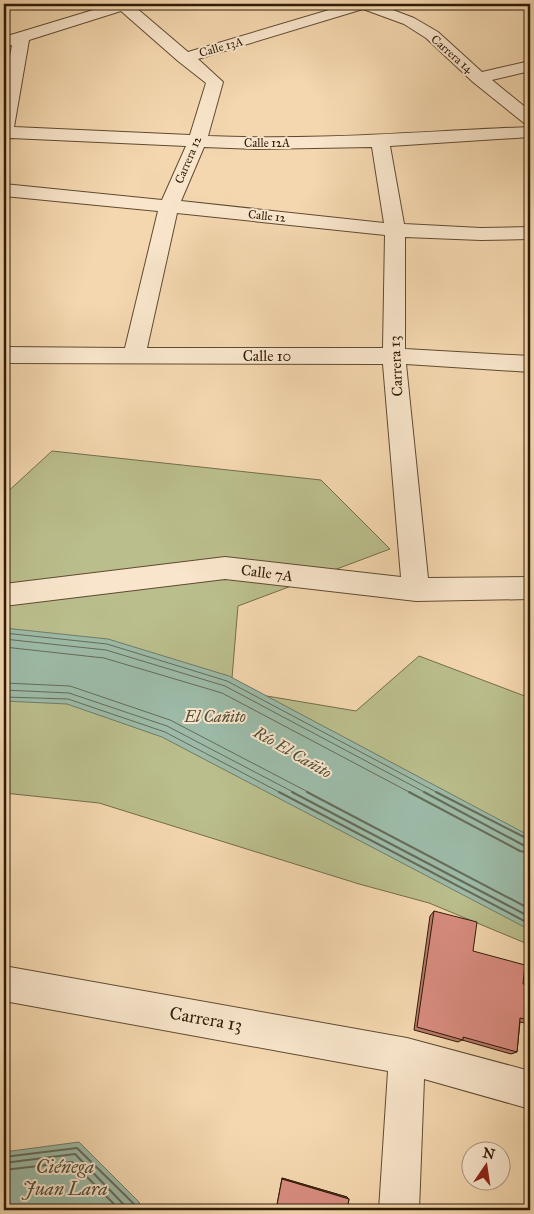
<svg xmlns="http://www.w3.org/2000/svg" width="534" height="1214" font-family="'IM FELL Great Primer',serif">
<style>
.green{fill:#babe8c;stroke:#746d4a}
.water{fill:#9cbaa7;stroke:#707b67}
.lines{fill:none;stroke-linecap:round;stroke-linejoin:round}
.shore-far1{stroke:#666b57;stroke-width:1}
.shore{stroke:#666b57;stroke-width:2}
.minor-casing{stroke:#604b31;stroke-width:2}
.minor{fill:#f8e5cb;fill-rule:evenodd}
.wall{fill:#ba786d;stroke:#2f1c07}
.shaded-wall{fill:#976259;stroke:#2f1c07}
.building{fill:#d88c7f;stroke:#2f1c07}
.labels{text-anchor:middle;stroke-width:4;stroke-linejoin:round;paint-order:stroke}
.far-street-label{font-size:12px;fill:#2f1c07;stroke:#f8e5cb}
.street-label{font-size:15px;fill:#2f1c07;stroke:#f8e5cb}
.water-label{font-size:16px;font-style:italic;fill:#504b37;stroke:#f8e5cb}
.near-street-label{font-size:18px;fill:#2f1c07;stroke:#f8e5cb}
.near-water-label{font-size:19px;font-style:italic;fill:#504b37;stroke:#f8e5cb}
</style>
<rect width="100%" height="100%" fill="#f4d7af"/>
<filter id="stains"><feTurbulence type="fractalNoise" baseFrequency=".004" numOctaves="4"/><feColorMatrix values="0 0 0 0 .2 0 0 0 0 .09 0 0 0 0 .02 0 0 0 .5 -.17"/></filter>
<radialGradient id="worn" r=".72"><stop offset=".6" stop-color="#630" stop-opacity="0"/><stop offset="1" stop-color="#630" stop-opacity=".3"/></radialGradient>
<path class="green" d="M52,451L321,480L390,549L238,606L231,690L356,711L419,656L530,698V945L429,903L359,884L99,803L4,793V495Z"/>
<path class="water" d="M4,628L108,639L229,676L530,836V930L162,737L67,704L4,701Z
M79,1142L139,1202L141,1210H4V1152Z"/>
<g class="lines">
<path class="shore-far1" d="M4,633L107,644L227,681L438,793
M4,639L106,650L225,686L426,793
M4,647L104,658L222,693L411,793
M4,683L70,686L170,720L310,793
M4,690L69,693L167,726L295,793
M4,697L68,699L165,732L281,793"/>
<path class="shore" d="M279,792L530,924
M292,792L530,917
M307,792L530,909
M409,792L520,851L530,853
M424,792L523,845L530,846
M436,792L530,840
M4,1157L77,1148L134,1204L136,1210
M4,1163L75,1154L129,1210
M4,1170L72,1162L120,1210"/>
<defs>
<path id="minor" d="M113,4H135L134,6L188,52L349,4H377L414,18L438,32L482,72L530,61V71L492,80L530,111V124L524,123L473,82L426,38L404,24L363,9L198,59L223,82L208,136C316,141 423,131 530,127V137L390,146L404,224L481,228L530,227V239L481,240L405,237V349L530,356V372L406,364L428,578L530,577V599L416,601L225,579L4,606V584L225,557L401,577L383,364L4,363V347L125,348L158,211L4,196V184L162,200L186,146L11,138L4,140V88L12,45L4,47V37ZM121,11L178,61L206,83L190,135L14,127L29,40ZM204,147L257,149L372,147L384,223L181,201ZM177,213L385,235L383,348H147Z
M4,966L407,1038L530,1071V1109L424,1079L419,1210H379L388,1071L4,1001Z"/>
</defs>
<use href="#minor" class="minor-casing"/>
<use href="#minor" class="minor"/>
</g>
<path class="wall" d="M434,911L473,951L523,984L530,985V1024L520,1022L517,1052L511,1054L462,1040L458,1042L414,1030L430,916Z
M282,1178L347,1197L349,1199L347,1210H276Z"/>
<path class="shaded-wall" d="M282,1178L347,1197L349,1199L282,1179Z"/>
<path class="building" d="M434,911L477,922L473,951L525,965L523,984L530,985V1020L520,1018L517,1052L463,1037V1040L417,1027Z
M282,1179L349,1199L347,1210H276Z"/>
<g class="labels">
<g class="far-street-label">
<text transform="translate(221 47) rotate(-16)" y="4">Calle 13A</text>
<text transform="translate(452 54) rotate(41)" y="4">Carrera 14</text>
<text x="267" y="147">Calle 12A</text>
<text transform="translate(188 160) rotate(-67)" y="4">Carrera 12</text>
<text transform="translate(267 216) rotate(6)" y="4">Calle 12</text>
</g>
<g class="street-label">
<text x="267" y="361">Calle 10</text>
<text transform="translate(396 366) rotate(-93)" y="5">Carrera 13</text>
<text transform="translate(267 573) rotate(7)" y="5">Calle 7A</text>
</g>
<g class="water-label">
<text x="215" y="722">El Cañito</text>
<text transform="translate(293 752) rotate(30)" y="6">Río El Cañito</text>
</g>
<g class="near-street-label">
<text transform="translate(206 1019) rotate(10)" y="6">Carrera 13</text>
</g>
<g class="near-water-label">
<text x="65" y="1173">Ciénega<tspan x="65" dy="22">Juan Lara</tspan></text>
</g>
</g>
<rect width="534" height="1214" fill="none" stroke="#f4d7af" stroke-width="20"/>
<rect x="5" y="5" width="524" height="1204" fill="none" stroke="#2f1c07" stroke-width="2.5"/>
<rect x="10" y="10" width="514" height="1194" fill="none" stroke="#2f1c07"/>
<g transform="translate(486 1166) rotate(13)"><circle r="24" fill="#f8e5cb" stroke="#a8957d"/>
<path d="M0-4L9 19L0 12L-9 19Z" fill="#8f2418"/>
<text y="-8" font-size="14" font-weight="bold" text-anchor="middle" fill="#2f1c07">N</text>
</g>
<rect width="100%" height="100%" filter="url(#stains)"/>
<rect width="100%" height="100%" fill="url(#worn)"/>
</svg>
